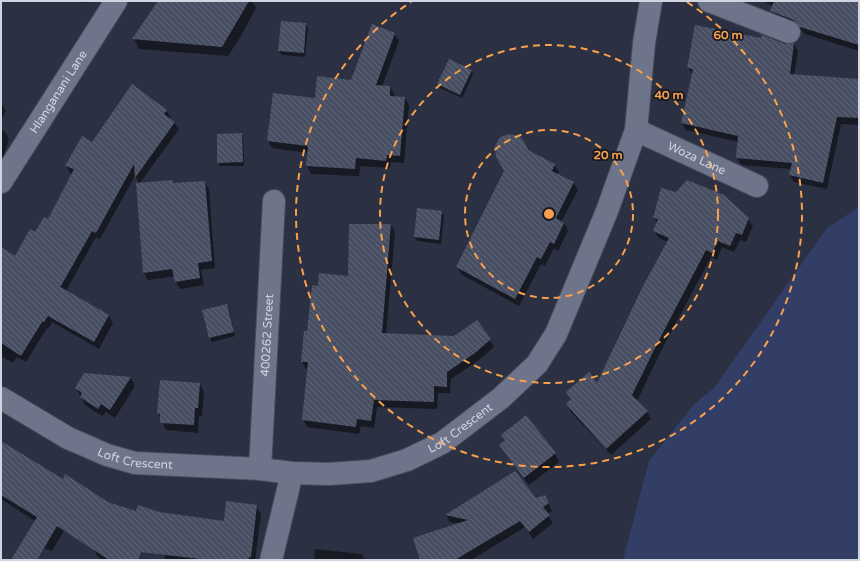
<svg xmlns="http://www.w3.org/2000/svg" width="860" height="561" font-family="'Varela Round',sans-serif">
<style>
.grass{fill:#333e67}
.shadow{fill:#0007}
.building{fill:url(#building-back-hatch)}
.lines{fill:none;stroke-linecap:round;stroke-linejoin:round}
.minor-casing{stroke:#484d5c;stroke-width:24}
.minor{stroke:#6e7489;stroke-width:22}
.ring{fill:none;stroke:#f9a04c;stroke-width:2;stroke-dasharray:7 5}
.labels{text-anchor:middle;stroke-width:3.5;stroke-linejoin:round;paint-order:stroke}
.street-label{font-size:12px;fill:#d1d5e1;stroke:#161921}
.centre{fill:#f9a04c;stroke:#161921;stroke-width:2}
.ring-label{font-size:12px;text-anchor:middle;font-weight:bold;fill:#f9a04c;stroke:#161921;stroke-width:3.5;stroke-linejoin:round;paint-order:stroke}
</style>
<defs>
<pattern id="building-back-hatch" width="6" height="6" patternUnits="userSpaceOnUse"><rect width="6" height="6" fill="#494f63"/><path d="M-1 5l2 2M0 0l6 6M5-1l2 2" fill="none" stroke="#626779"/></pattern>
</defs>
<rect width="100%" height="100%" fill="#2b3042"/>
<path class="grass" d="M859,207V560H623L649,461L694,404L714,388L827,228Z"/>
<path class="shadow" d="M60,1H87V3Z
M159,1H252L256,8L241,36L228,56L139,49L134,39Z
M765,1H859V51L805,34L799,28L776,19L771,11L773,6L766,3Z
M305,24L308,28L305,57L282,55L279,51Z
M394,34L399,41L382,86L390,87L394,94V97L405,98L409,105L404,163L391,162L390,168L360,166L359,176L311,174L307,166L308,153L272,148L268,141L316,99L352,81Z
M794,44L798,51L794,75L859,88V125L841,124L827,189L794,182L790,175L791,169L742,165L737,158L739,142L686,130L682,123L693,75L688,68L785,45H791Z
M471,70L473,74L462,98L440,88L438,84Z
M1,103L6,111L1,120Z
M166,110L171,118L170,119L174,122L179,129L140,183L172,181L174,184L204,182L209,189L215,268L201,270L204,285L180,289L175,281V276L148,280L144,273L137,184L139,183L135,176L100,239L96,237L66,291L109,316L113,323L99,349L52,322L48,329L47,328L26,362L17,357L13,363L1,356V248L15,257L48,220L73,174L70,173L66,166L93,143Z
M1,130L5,132L9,139L1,163Z
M241,134L243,138L244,166H220L218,162Z
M528,151L554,165L559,172L557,174L574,183L578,190L561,222L564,223L568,231L558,251L554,248L545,266L541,264L519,306L462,275L457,267Z
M418,209L442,212L444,216L441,244L417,241L415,237Z
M654,218L748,219L753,226L746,242L740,240L734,252L722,247L717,260L711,257L660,353L637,401L647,412L651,419L611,455L571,412L567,405L571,400L567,392L597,384L668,242L659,238L654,231L658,224Z
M391,225L395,232L386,334L455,337L476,321L494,347L479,360L451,379L450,393H438L437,409L377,407L374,428L361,426L359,434L307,427L303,419L309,369H306L302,362L319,287L349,277Z
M226,305L229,309L235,336L212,342L210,338L203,311Z
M84,374L131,378L135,386L115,418L106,412L102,416L85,405L76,388Z
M200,384L204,392L202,416H199L198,433L166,430L158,414Z
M502,435L555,454L559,462L529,485L505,453V441Z
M1,457L83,498L52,551L31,544L35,521L1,499Z
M545,497L552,511L547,514L553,523L533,539L525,527L471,560H421L459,524L450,522L446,515L536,499Z
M256,506L261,514L255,560H164L175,515L225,522Z
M93,549L128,560H103L98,557Z
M315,549L362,554L365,560H314Z"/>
<path class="building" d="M158,1H249L222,47L132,39Z
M774,1H859V45L800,27L794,20L770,11Z
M281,21L306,23L304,53L278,51Z
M372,24L395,33L376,85L390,86V96L405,97L400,156L387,155L386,161L356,158L355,169L306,166L308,146L267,141L273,93L315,98L317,76L351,80Z
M695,25L761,38L762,35L785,44H791L794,43L790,74L859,79V118L837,117L823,183L789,175L792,163L736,158L738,136L681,123L693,69L687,68Z
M449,59L472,70L460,95L437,84Z
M132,84L167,110L164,114L175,122L135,178L134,164L96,233L92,231L61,286H59L109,315L94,342L48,316L44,322H42L21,356L1,343V247L15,256L30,229L35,232L44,217L48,219L74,169L65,166L82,136L92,142Z
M242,133L243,162L217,163V134Z
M510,134L520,137L524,141L528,150L555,164L552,171L574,182L556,218L564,223L554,244L550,242L541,259L537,257L515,299L456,267L504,171L496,157L495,146L500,137Z
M173,180V183L205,181L212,261L198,263L200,278L175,282L172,269L143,273L136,183Z
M687,180L724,195L749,218L742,235L736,233L730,246L718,241L712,253L706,250L656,346L632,395L648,411L606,449L566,404L571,399L566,392L589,372L597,383L642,288L669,238L653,231L658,219L653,218L661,188L676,192Z
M417,208L442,211L439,240L414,237Z
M349,224H391L382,333L454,336L477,320L491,339L475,353L447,372V387L434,386V402L374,400L371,421L357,419L356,427L302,420L308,362H301L304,331H307L312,285L318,286L319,273L348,276Z
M227,304L234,332L209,338L202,310Z
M84,373L131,377L110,410L101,404L98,409L80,397L82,393L75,388Z
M160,380L200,383L198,408H195L194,425L160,423V414H157Z
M526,415L556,453L524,478L499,445L505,440L501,435Z
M1,441L63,479L65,474L108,502L136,511L138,505L159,512L224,521L226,501L257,505L251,557H249V560H208L141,552L138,560H109L57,526L37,560H11L37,517L1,495Z
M515,471L536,498L545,495L549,503L543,507L550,515L529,532L520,521L455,560H420L413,538L468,520L445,515Z"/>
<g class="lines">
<defs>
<g id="minor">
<path d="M709,1L789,32"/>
<path id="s1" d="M636,130L757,186"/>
<path id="s2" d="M1,182L116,1"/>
<path id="s3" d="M1,398L68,438L107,455L135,463L260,469L292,473L329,474L371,471L407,460L442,443L501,398L537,364L556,334L607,211L636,130L644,43L651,1"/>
<path id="s4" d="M260,469L274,201"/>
<path d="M271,560L292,473"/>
</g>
</defs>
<use href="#minor" class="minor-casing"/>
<use href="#minor" class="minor"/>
</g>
<g class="ring">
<circle cx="549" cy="214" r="84"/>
<circle cx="549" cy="214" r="169"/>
<path d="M687 2A253 253 0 1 1 411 2"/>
</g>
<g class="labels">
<g class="street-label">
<text dy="4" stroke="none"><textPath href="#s2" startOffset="107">Hlanganani Lane</textPath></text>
<text dy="4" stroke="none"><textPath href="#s1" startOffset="67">Woza Lane</textPath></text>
<text dy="4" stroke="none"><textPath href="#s4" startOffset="134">400262 Street</textPath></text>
<text dy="4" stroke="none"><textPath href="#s3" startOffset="486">Loft Crescent</textPath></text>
<text dy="4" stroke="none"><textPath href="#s3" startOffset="149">Loft Crescent</textPath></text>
</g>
</g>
<circle cx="549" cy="214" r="6" class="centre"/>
<g class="ring-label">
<text x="728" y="39">60 m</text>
<text x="669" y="99">40 m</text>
<text x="608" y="159">20 m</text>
</g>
<rect width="860" height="561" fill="none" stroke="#d1d5e1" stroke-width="4"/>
</svg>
